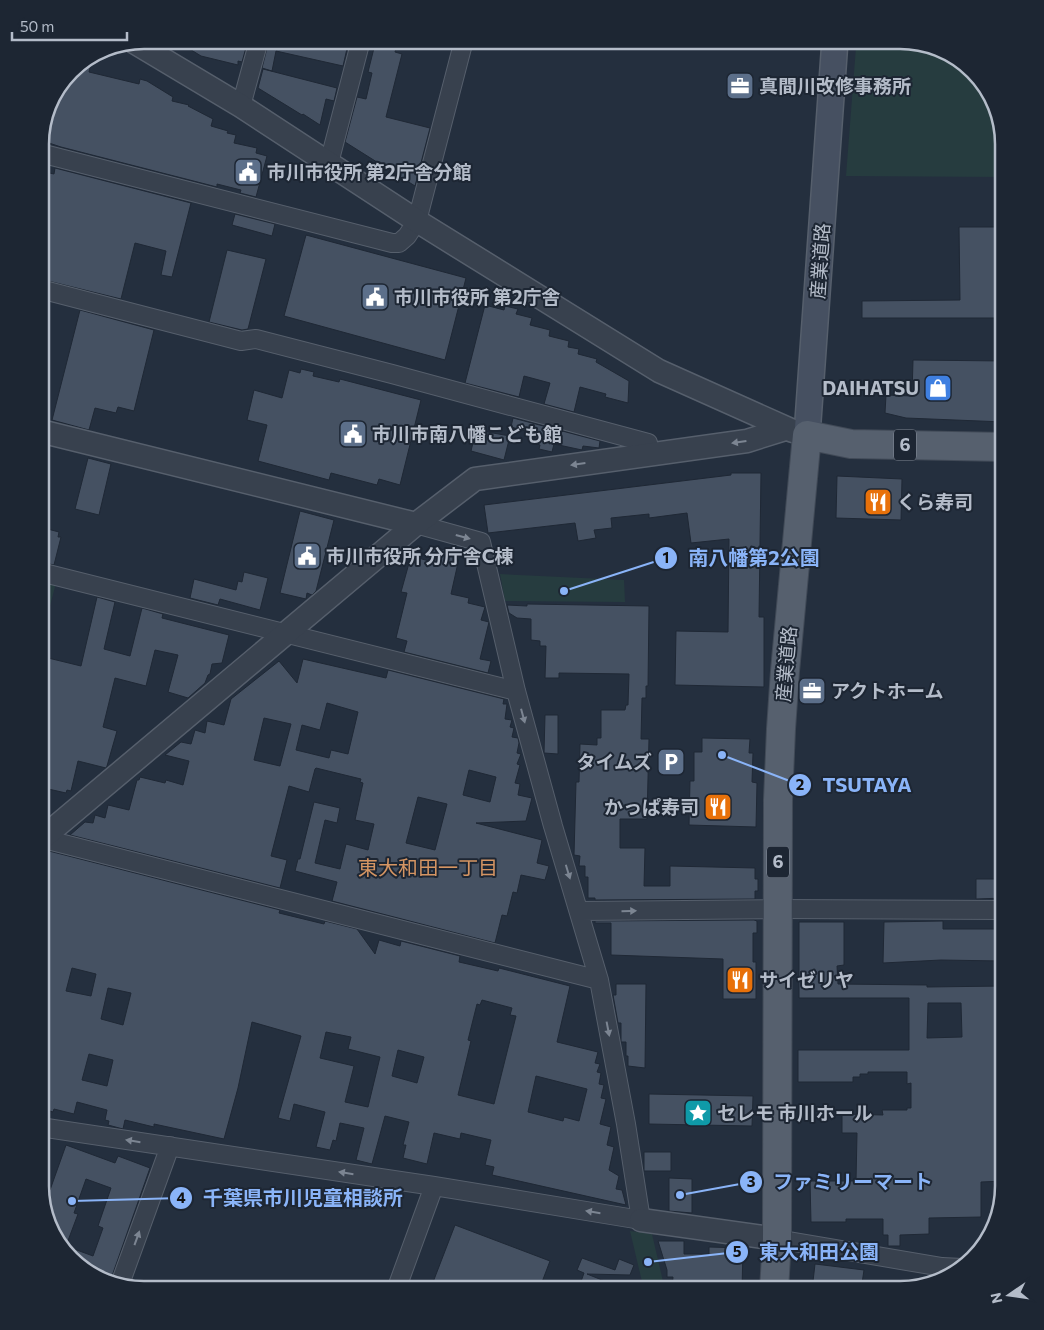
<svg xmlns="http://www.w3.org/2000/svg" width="1044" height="1330" font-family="Commissioner,'Noto Sans JP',sans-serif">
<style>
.green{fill:#263c3f}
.building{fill:#455162;stroke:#1f2835;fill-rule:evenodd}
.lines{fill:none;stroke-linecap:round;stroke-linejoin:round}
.minor-casing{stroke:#565f6c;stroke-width:20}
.tertiary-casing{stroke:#565f6c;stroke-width:25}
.secondary-casing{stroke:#565f6c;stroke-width:28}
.primary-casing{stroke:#414a57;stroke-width:30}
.minor{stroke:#38414e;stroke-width:18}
.tertiary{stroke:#38414e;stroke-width:22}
.secondary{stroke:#465061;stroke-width:25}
.primary{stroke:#56606e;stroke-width:28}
.oneway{fill:#7c8592}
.labels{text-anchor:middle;stroke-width:4;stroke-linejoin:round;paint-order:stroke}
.shield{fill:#1d2633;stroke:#878f9c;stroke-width:1}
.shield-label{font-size:18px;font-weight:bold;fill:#b4bcc9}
.poi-label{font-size:19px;font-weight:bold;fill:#b4bcc9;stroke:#1d2633;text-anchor:start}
.street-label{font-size:19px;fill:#b4bcc9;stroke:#1d2633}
.neighbourhood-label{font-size:20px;fill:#d59563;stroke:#1d2633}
.rim{fill:none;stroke:#b4bcc9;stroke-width:2.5}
.leader{fill:none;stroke:#8ab4f8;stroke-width:2}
.callout-dot{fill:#8ab4f8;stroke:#1d2633;stroke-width:2}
.mark-label{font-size:15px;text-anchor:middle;font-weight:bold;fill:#111}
.callout-label{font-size:20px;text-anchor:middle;font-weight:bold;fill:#8ab4f8;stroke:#1d2633;stroke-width:4;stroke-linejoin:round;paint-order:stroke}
</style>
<rect width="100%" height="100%" fill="#242f3e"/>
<path class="green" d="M856,47H930L953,54L987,86L1004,143V177L846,176Z
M500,574L624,580L625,602L505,601Z
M40,579L56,583L40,644Z
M630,1231L652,1234L665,1290H644Z"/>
<path class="building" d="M175,40H248L242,62L238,61V65L201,56Z
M269,40H349L343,66L276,51L272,71L262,68Z
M376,40H398L395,52L402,54L386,117L430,128L415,186L345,142L357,97L366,99L372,73L368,72Z
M93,55L89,72L139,84L140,79L147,81L173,97L172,101L189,105L188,106L213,119L211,126L228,131L227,133L236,135L234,143L257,148L256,153L267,156L256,197L240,193L241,190L217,184V187L61,147L40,140L51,97L75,66Z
M263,69L337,88L334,101L326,99L320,125L303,114L302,115L258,88Z
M55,168L191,203L172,277L161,275L166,251L135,243L121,299L40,279V171L54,174Z
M235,214L275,224L272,236L232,225Z
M959,227H1002V234H1004V318H862V301L960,300Z
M306,235L466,278L445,360L284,316Z
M227,250L266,259L248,329L242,330L209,322Z
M485,305L504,310L505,306L518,309L516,314L532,318L530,325L550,330L549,336L569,341L568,347L579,349L578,354L597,359L596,362L629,381L628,403L605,397L606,394L580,387L574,412L544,404L550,383L524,376L519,397L465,383Z
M80,310L154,330L134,411L118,407L116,413L95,408L89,430L52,420Z
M913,360L1004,361V422L906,418L885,413L886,395L912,396Z
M301,369L314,372L313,376L339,382L340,379L421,400L400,485L379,479L377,485L331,473L329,480L258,461L267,425L247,420L254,390L282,398L289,370L300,373Z
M513,418L600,441L599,448L583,446L582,450L554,444L552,452L539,449L540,445L534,443L536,434L511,427Z
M476,430L510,436L504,460L471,451Z
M88,458L111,464L99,515L75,509Z
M731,473H761L759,617H764V687L675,685L676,631L728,632L729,539L691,543L687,513L649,518V514L611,518L612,528L594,530L596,538L578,541L575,523L488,533L484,505L731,475Z
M837,476L902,479L901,520L836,518Z
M300,511L334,520L316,591L312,595L307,593L306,599L280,593Z
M40,527L59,532L58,537H61L54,565L40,562Z
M433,547L460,554L451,594L469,598L468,603L485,607L481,620L489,622L480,659L491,661L488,673L404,652L407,641L396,638L407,593L401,592L411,556L429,561Z
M244,572L268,578L260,610L220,599L218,605L190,598L194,579L236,590L238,581L242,582Z
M97,597L115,602L104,649L130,656L142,608L163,614L162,618L229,635L222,663L212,664L210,674L208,675L205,683L188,698L168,692L178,655L155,650L146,686L115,678L103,727L117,731L107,766L106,768L78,761L71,791L67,790L66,793L44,788L48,769L40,768V656L81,666Z
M527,604L649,606L648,686H646V698H642L641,739H649L647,819H620V848H645L644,886H670V866L755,868V879H758V891H755V899L595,900V898H588V877H585V866H579L580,856L574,855L576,782H579L580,744L597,745V738H601V710H625L626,705H628L629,674L559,673V678H545L546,646H540V641L531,640V619L517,618L509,613L507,605L527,606Z
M303,659L386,678L388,670L504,699L503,704H507L505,719L512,720L510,727L514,728L512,737L518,738L519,743L517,753L521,754L517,764L520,765L515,783L520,784L518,795L532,798L526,821L476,823L542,840L537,863L549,866L545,880L521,875L517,893L513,892L507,916L502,915L495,943L332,901L337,882L295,871L298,859H300L314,802L340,808L337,823L325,820L315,863L340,869L346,844L368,850L374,824L355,820L363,783L360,782L361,779L316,768L315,769L309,792L289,786L271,856L287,860L280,888L70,835L85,822L93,823L95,815L105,818L108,805L129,810L137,780H139L140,777L165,783L166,780L183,785L189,761L165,755L181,742L191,744L195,730L205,733L207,721L224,725L231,699L279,661L297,683ZM327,703L358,712L348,754L331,750L329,758L296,750L302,725L320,730ZM264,718L291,724L280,766L254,760ZM469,770L496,777L490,802L463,795ZM418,797L447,804L435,850L406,843Z
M545,715H558V754L544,753Z
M702,738L750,739L749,753H753L752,782L757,783L756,827L689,825L690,781H694V752H702Z
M49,851L280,910L279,913L324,924L325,921L357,929L375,954L379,940L400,946L401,941L460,956L459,962L498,971L499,968L570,986L557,1042L598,1052L595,1063L600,1064L597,1072L601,1073L599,1084L604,1085L601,1098L606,1099L600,1124L611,1127L607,1145L614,1147L609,1170L619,1176L616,1189L622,1190L626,1205L492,1175L494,1167L485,1165L491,1140L461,1133L460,1139L434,1133L427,1164L403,1158L406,1145H403L409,1122L385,1116L372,1164L356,1160L364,1128L340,1123L336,1141L333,1140L330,1150L316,1147L325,1112L294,1104L290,1121L278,1118L301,1036L252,1022L238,1088L224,1139L154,1124V1127L125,1120L123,1129L108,1125L109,1121L105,1120L107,1110L77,1102L74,1114L54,1109L53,1112L40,1108V859ZM72,968L96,974L91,996L66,991ZM108,988L131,993L123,1025L101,1019ZM482,1000L512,1008L510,1015L516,1016L494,1104L458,1095L471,1041L468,1040L477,1004L480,1005ZM326,1032L351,1037L348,1049L380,1057L368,1107L345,1102L354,1066L320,1058ZM398,1050L424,1057L417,1083L392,1076ZM89,1054L113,1060L107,1086L82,1080ZM536,1076L587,1089L579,1121L564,1117L563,1121L528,1112Z
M976,879H1004V898L976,899Z
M754,920L757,921V933H753V962H756V999H723V959L611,955V923H595V921Z
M943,921V929H1004V944H1001V961L941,960L883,963L884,922Z
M799,922H844V965L837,966L838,984L927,985V987L1004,986V1116H997L999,1160H1004V1181L981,1182V1217L929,1218V1234L900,1235V1246H888V1235H883V1219H846V1222H811L810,1181H856L857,1133H842V1114L883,1115L882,1110H907V1108H911V1083L907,1084V1072H868V1074H860V1077H853V1082H798V1050H909V998H799ZM928,1003H961L962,1037L927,1038Z
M616,984H646L645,1068L628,1066V1056H626V1042H621V1023H618L613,995H616Z
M649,1094L753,1096L752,1126L649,1124Z
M66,1145L115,1163L118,1156L150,1168L112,1276L80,1265L57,1244L40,1187L50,1190ZM86,1179L111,1188L98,1226L103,1228L93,1256L66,1246L78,1214L74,1213Z
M644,1152H671V1171H644Z
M669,1178L692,1179V1213L669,1211Z
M455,1225L550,1261L539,1290H430Z
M658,1241H684V1254H709V1247L743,1248L742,1290H672L673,1277H667V1270Z
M582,1258L615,1270L619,1259L634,1265L630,1275L587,1274L627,1290H578L584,1273L577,1270Z
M815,1264L864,1270L861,1290H812Z"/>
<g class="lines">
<defs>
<path id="minor" d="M241,106L259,40
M40,153L392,243H399L407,236L417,221L464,40
M329,163L361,40
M40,289L241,341L256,339L392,374L648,443L651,454
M40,572L516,691
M40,838L599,980
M580,911L778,909L1004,910
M40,1127L434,1186L641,1220L626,1124L599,980L553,826L516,691L481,542L416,524
M777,1239L942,1267L962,1268
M120,1284L170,1146
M396,1290L434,1186"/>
<path id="tertiary" d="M134,42L241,106L417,221L659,371L793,431
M40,431L416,524
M40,840L416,524L475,479L747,441L785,429
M641,1220L777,1239"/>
<path id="secondary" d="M807,435L835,40"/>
<path id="primary" d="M774,1290L777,1239L778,800L781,729L785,671L807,435L851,444L1004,447"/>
</defs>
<use href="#minor" class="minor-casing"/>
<use href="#tertiary" class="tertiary-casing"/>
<use href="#secondary" class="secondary-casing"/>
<use href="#primary" class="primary-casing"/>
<use href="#minor" class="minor"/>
<use href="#tertiary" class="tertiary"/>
<use href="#secondary" class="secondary"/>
<use href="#primary" class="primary"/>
</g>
<defs><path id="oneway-solid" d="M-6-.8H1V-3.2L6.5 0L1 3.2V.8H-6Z" transform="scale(1.25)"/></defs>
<g class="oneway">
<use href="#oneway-solid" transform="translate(739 442) rotate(172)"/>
<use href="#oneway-solid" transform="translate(578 464) rotate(172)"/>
<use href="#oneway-solid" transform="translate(463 537) rotate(15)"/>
<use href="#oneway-solid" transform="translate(523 716) rotate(75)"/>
<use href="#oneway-solid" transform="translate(568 872) rotate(73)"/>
<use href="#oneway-solid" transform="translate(629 911) rotate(-1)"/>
<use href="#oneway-solid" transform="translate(608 1029) rotate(79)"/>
<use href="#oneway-solid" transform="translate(133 1141) rotate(-171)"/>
<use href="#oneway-solid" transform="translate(346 1173) rotate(-171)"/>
<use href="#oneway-solid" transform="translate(593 1212) rotate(-171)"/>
<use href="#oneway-solid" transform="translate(137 1238) rotate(-70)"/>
</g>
<defs>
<symbol id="office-square" viewBox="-11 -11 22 22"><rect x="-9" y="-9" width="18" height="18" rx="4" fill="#5c6f8a" stroke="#1d2633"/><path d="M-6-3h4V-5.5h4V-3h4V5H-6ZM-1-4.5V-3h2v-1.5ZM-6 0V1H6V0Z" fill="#fff"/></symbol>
<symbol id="civic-square" viewBox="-11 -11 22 22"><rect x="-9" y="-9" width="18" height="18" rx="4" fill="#5c6f8a" stroke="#1d2633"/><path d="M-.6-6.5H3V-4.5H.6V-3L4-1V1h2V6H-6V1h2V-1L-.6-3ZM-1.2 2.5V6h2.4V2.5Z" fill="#fff"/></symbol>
<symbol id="shop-square" viewBox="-11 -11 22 22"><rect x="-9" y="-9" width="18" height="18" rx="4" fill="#3f7fe0" stroke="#1d2633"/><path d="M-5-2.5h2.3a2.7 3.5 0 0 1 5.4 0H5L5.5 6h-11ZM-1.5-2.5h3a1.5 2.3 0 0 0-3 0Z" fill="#fff"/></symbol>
<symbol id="restaurant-square" viewBox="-11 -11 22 22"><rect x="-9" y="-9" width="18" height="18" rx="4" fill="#e8710a" stroke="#1d2633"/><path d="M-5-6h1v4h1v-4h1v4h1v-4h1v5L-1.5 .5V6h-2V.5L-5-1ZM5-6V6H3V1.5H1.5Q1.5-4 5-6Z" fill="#fff"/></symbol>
<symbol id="parking-square" viewBox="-11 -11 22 22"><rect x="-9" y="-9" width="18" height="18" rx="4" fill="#5c6f8a" stroke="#1d2633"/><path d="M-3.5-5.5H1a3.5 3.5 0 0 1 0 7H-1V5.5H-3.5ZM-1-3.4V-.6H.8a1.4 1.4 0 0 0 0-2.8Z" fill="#fff"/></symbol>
<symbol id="sight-square" viewBox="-11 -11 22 22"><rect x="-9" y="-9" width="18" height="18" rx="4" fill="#0f9aa8" stroke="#1d2633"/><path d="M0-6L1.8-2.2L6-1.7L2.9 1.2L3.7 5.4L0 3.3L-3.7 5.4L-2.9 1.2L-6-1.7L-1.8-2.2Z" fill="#fff"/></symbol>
</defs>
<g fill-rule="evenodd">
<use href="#office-square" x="724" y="70" width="32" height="32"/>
<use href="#civic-square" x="232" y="156" width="32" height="32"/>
<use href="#civic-square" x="359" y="281" width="32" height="32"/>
<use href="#shop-square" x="922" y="372" width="32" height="32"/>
<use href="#civic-square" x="337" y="418" width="32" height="32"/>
<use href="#restaurant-square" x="862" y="486" width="32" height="32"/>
<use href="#civic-square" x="291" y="540" width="32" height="32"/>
<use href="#office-square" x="796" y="675" width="32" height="32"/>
<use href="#parking-square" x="655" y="746" width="32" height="32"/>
<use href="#restaurant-square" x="702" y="791" width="32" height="32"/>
<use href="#restaurant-square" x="724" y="964" width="32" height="32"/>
<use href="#sight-square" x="682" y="1097" width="32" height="32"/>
</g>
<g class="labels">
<g class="shield">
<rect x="894" y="429.5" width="22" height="31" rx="4"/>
<rect x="767" y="846.5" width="22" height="31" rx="4"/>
</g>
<g class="shield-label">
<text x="905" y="451">6</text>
<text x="778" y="868">6</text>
</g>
<g class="poi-label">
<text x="759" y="93">真間川改修事務所</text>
<text x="267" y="179">市川市役所 第2庁舎分館</text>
<text x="394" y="304">市川市役所 第2庁舎</text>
<text x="919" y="395" text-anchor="end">DAIHATSU</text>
<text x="372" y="441">市川市南八幡こども館</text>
<text x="897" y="509">くら寿司</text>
<text x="326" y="563">市川市役所 分庁舎C棟</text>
<text x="831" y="698">アクトホーム</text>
<text x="652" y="769" text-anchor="end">タイムズ</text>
<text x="699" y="814" text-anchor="end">かっぱ寿司</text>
<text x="759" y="987">サイゼリヤ</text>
<text x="717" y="1120">セレモ 市川ホール</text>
</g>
<g class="street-label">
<text transform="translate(820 261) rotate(-86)" y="7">産業道路</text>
<text transform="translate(786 664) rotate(-85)" y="7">産業道路</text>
</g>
<g class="neighbourhood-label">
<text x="428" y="875">東大和田一丁目</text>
</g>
</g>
<path d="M0 0H1044V1330H0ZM144 49H900A95 95 0 0 1 995 144V1186A95 95 0 0 1 900 1281H144A95 95 0 0 1 49 1186V144A95 95 0 0 1 144 49Z" fill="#1d2633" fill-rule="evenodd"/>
<path class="rim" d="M144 49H900A95 95 0 0 1 995 144V1186A95 95 0 0 1 900 1281H144A95 95 0 0 1 49 1186V144A95 95 0 0 1 144 49Z"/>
<path class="leader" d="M564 591L666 558M722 755L800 785M680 1195L751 1182M72 1201L181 1198M648 1262L737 1252"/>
<g class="callout-dot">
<circle cx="564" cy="591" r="5"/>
<circle cx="722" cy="755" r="5"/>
<circle cx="680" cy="1195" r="5"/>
<circle cx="72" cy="1201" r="5"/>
<circle cx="648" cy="1262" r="5"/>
<circle cx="666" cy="558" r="12"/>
<circle cx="800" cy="785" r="12"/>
<circle cx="751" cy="1182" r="12"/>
<circle cx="181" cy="1198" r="12"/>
<circle cx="737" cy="1252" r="12"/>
</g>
<g class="mark-label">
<text x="666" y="563">1</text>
<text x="800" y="790">2</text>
<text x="751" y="1187">3</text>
<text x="181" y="1203">4</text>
<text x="737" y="1257">5</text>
</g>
<g class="callout-label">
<text x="754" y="565">南八幡第2公園</text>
<text x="867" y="792">TSUTAYA</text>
<text x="853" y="1189">ファミリーマート</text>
<text x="303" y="1205">千葉県市川児童相談所</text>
<text x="819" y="1259">東大和田公園</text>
</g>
<g transform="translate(1009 1295) rotate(257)" stroke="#1d2633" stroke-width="4" paint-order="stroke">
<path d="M0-4L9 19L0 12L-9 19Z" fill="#b4bcc9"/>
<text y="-8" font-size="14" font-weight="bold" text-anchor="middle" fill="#b4bcc9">N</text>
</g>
<path d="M12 32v8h115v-8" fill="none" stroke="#b4bcc9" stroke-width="2.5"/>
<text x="20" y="32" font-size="15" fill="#b4bcc9" stroke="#1d2633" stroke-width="4" paint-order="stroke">50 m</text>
</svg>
